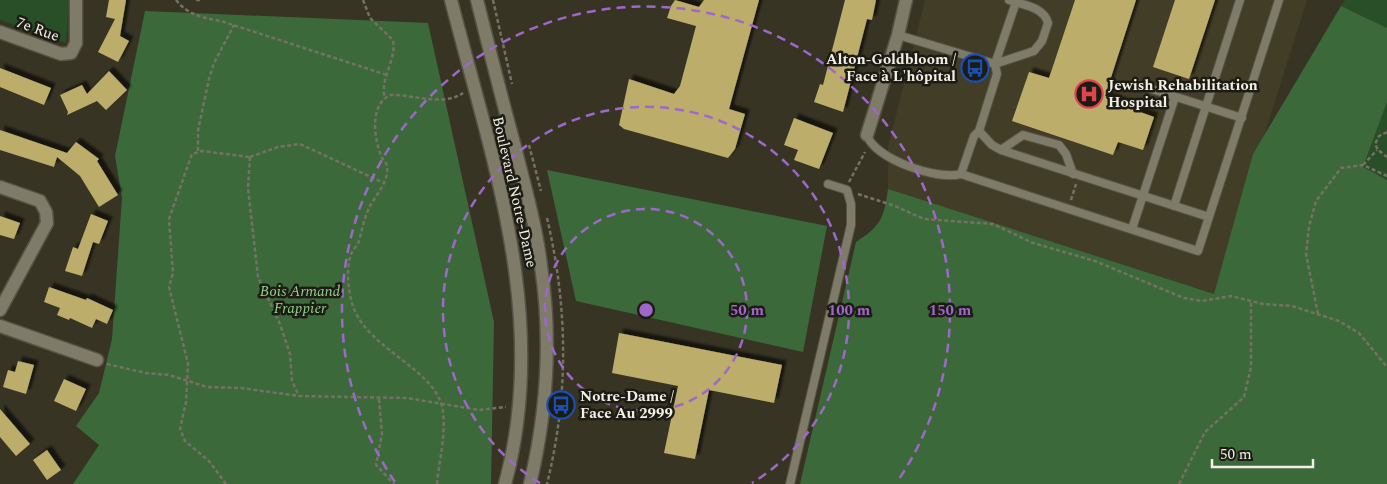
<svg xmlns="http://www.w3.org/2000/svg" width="1387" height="484" font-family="Spectral,serif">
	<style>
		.built { fill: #423d27 }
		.green { fill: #284f27 }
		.forest { fill: #3c693a }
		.building { fill: #bcad6b; filter: url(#shadow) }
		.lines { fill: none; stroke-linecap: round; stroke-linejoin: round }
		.service-casing { stroke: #565345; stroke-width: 10 }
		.minor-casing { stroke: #565345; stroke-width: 15 }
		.tertiary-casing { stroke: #565345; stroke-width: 15 }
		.path { stroke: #757264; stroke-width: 2.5; stroke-dasharray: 4 2.5; stroke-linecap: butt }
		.service { stroke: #7f7b69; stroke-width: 8 }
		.minor { stroke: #7f7b69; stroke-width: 12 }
		.tertiary { stroke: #7f7b69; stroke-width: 12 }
		.ring { fill: none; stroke: #9f67cb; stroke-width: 2.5; stroke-dasharray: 9 6 }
		.labels { text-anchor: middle; stroke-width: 5; stroke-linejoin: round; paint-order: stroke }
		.street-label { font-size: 15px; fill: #f2f0e6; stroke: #1d1c14 }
		.poi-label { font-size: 15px; font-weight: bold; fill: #f2f0e6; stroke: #1d1c14; text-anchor: start }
		.park-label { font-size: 15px; font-style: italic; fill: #90d38d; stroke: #1d1c14 }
		.centre { fill: #9f67cb; stroke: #1d1c14; stroke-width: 2.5 }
		.ring-label { font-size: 15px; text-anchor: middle; font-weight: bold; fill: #9f67cb; stroke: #1d1c14; stroke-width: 5; stroke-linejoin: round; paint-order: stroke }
	</style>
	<defs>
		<filter id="shadow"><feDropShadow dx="4.5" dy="-4.5" stdDeviation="1" flood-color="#0009"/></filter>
	</defs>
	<rect width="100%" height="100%" fill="#373424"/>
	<path class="built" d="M925,0H1307L1214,294L888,190V147Z"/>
	<path class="green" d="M0,0H69L66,43L0,20Z
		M1345,0H1387V28L1341,6Z
		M1387,102V180L1363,167Z"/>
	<path class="forest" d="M1341,6L1387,28V102L1363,167L1387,180V484H800L856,242C881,226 884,218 888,189L1214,294L1253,154Z
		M145,11L428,23L494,322L491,484H73L99,445L76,426L99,393L112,339L122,198L115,156Z
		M547,170L827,226L803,352L576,301Z"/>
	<path class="building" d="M109,0H126L120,36L129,41L118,62L98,52L115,19L106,17Z
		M675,0L699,7L704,0H759L729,109L745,114L735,149L728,158L624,129L619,125L629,79L674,94L680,86L696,26L667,18L671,6Z
		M845,0H876L872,20L867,19L843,112L814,102L820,84L823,85Z
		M1075,0H1136L1105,96L1130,105L1129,108L1154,117L1143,150L1118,142L1113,155L1012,121L1029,72L1049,78Z
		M1175,0H1215L1189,79L1153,67Z
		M0,68L51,88L44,105L0,87Z
		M109,71L127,90L106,110L97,101L67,115L68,112L60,95L82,85L87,94Z
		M794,118L833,133L819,169L794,160L798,150L784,145Z
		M0,130L67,153L76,142L99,159L97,161L118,195L99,207L80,176L57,157L54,167L0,150Z
		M91,214L108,221L99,244L93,242L82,276L65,271L73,247L78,249Z
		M0,216L20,223L14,239L0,235Z
		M49,287L86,300L87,298L113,310L107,324L96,319L92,328L70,318L69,320L57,315L60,308L44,302Z
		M619,333L782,365L774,403L709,390L695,459L664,453L678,386L612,373Z
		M18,361L34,365L26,394L3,387L8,370L15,372Z
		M64,379L86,389L76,411L54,401Z
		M0,409L30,444L16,456L0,437Z
		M47,450L61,470L47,480L33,460Z"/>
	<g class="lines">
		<g class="service-casing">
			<path id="service" d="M898,35L995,64L1034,51L1042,41L1048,23C1044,7 1023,5 1009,0
				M1136,84L1242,118
				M979,131L992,145L1001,150L1209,217
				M867,135C874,159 939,181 961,174L974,136L979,131L997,74L995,64L1016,2
				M1001,150L1023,135L1059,145L1066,154L1073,174
				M961,174L1198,251L1279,0
				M1174,206L1240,0
				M1132,229L1175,97
				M790,484L851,225V204L847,190L828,184"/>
		</g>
		<g class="minor-casing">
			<path id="minor" d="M0,32L61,54L71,53L76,43V0
				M867,135L898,35L906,0
				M0,187L40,201L46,212L47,223L0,310
				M0,326L97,360"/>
		</g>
		<g class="tertiary-casing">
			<path id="tertiary" d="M451,0C492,160 550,318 505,484
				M477,0C489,48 501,96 514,143C524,184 536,224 541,266C552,339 547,412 530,484"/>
		</g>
		<path class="path" d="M176,0C188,15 203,18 221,21L387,75
			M196,0H200
			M363,0L370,18L393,40C397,59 379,81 385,97
			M493,0L512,84
			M1387,132L1379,136L1375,144L1378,150L1387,157
			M529,145L541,191
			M198,151V130L209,79L214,63L234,25
			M250,157L248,188L258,277L280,324L290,354L292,381L299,396
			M250,157L278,147L300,144L384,183
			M1363,165L1377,150
			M849,182L865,152
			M858,194L895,206L924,219L993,224L1033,243L1095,261L1184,298L1202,301L1231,296L1263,304L1292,306L1339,321L1359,333L1387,367
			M1071,200L1076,184
			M547,218C568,308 569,394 547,484
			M1318,314L1306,254L1309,227L1316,201L1341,168L1363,165L1387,176
			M107,364L146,373L169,375L207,387L241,388L299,396L407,398L479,410L506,407
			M379,399L382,434L376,465L394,484
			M226,484L209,461L185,441L180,429L186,402L188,364L169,287L173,273L169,219L192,154L202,151L250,157
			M437,484C439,461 446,435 443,412C438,368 365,350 352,303C348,290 346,268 351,254C353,250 357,246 359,241C362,230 364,219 369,208C375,196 389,182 387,167C387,163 384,161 382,158C374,140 369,105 390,95C412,94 443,107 463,93
			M1179,484L1205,432L1244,397L1251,367V301"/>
		<use href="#service" class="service"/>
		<use href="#minor" class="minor"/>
		<use href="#tertiary" class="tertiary"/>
	</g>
	<g class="ring">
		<circle cx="646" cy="310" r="101"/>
		<path d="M540 483A203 203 0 1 1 752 483"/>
		<path d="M395 482A304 304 0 1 1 897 482"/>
	</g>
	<defs>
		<g id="bus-ring" transform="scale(1.4375)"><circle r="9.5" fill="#1d1c14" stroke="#1a4fb4" stroke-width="1.5"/><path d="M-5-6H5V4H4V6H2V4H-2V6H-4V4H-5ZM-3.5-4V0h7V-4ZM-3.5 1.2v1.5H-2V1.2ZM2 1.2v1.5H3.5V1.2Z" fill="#1a4fb4"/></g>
		<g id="hospital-ring" transform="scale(1.4375)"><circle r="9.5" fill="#1d1c14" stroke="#e0444e" stroke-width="1.5"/><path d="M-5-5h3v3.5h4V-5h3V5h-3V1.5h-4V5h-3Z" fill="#e0444e"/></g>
	</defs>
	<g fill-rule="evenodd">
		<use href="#bus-ring" x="975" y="68"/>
		<use href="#hospital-ring" x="1089" y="94"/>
		<use href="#bus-ring" x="561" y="405"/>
	</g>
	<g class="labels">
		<g class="street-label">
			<text transform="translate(38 29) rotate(20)" y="5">7e Rue</text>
			<text transform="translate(515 192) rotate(77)" y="5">Boulevard Notre-Dame</text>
		</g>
		<g class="poi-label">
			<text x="956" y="64" text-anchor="end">Alton-Goldbloom /<tspan x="956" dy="17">Face à L'hôpital</tspan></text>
			<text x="1108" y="90">Jewish Rehabilitation<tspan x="1108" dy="17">Hospital</tspan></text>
			<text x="580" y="401">Notre-Dame /<tspan x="580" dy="17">Face Au 2999</tspan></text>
		</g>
		<g class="park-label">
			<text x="300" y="296">Bois Armand<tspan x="300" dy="17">Frappier</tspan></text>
		</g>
	</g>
	<circle cx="646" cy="310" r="8" class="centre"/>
	<g class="ring-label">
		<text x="747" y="315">50 m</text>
		<text x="849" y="315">100 m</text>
		<text x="950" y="315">150 m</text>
	</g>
	<path d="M1212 459v8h101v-8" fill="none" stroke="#f2f0e6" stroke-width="2.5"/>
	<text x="1220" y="459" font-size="15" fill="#f2f0e6" stroke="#1d1c14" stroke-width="4" paint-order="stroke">50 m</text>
</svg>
